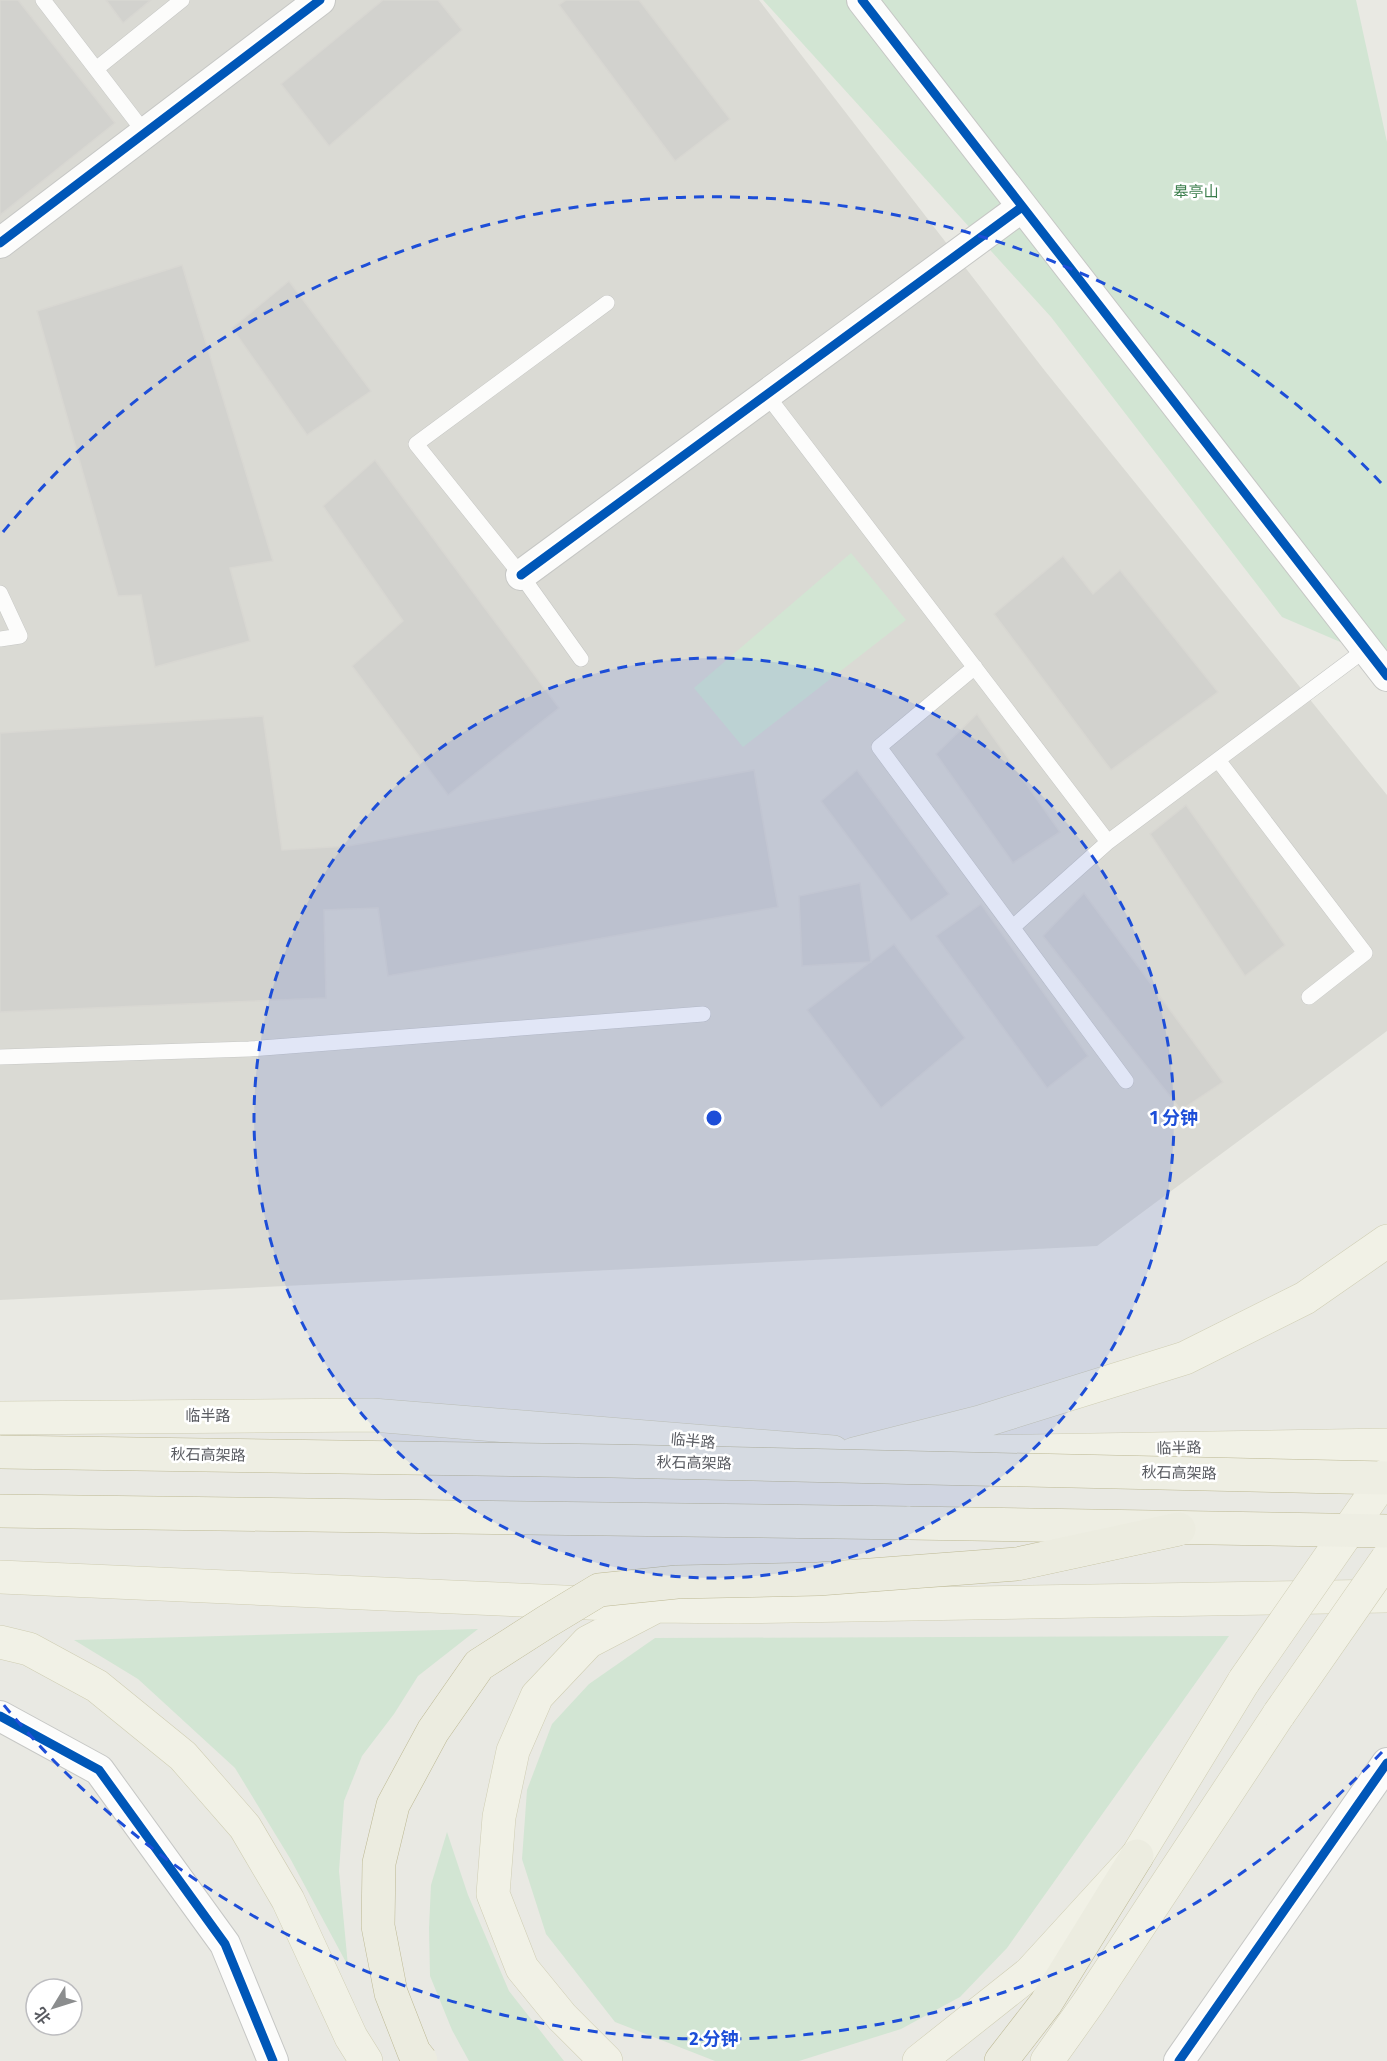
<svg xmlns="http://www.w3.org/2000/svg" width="1387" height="2061" font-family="'Fira Sans','Noto Sans SC',sans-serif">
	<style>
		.industrial { fill: #dadad4 }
		.green { fill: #d2e5d3 }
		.building { fill: #d2d2ce; stroke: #d8d7d2; stroke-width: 1.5 }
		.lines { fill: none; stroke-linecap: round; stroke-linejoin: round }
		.service-casing { stroke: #c6c7c5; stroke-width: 16 }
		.minor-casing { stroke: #c6c7c5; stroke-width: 32 }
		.primary-casing { stroke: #cfcdb3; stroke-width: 34 }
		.trunk-casing { stroke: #bdb994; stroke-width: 34 }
		.motorway-casing { stroke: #bdb994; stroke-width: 34 }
		.service { stroke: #fcfcfb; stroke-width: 15 }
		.minor { stroke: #fcfcfb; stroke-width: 30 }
		.primary { stroke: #f1f1e6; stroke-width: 33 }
		.trunk { stroke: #eeeee3; stroke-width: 33 }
		.motorway { stroke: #ecece0; stroke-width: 33 }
		.primary-bridge-casing { stroke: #cfcdb3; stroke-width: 34; stroke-linecap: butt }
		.trunk-bridge-casing { stroke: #bdb994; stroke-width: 34; stroke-linecap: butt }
		.motorway-bridge-casing { stroke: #bdb994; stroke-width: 34; stroke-linecap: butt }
		.primary-bridge { stroke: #f1f1e6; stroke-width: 33 }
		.trunk-bridge { stroke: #eeeee3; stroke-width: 33 }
		.motorway-bridge { stroke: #ecece0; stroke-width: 33 }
		.cycleway-casing { stroke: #fff; stroke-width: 13 }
		.cycleway { stroke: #0057b8; stroke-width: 9 }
		.ring { fill: none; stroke: #1d4ed8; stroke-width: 3; stroke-dasharray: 10 8 }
		.labels { text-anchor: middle; stroke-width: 5; stroke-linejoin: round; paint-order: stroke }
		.park-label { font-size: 15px; fill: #3b7e4c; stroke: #fff }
		.street-label { font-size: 15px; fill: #595b61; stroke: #fff }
		.centre { fill: #1d4ed8; stroke: #fff; stroke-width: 3 }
		.ring-label { font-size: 18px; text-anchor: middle; font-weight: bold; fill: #1d4ed8; stroke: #fff; stroke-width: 5; stroke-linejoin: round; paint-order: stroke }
	</style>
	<rect width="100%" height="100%" fill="#e9e9e3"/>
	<path class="industrial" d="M0,0H759L1045,371L1387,795V1031L1097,1246L0,1300Z"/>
	<path class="green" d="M763,0H1356L1387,142V662L1282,617L1051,317Z
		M851,553L906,620L743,747L694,688Z
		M478,1629L418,1676L394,1714L362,1756L344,1801L339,1871L348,1966L291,1860L235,1768L138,1679L74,1640Z
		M1229,1636L1007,1948L960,1997L901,2029L799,2061H715L615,2022L546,1934L522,1859L527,1790L552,1724L589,1684L655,1638Z
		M447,1832L468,1895L509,1991L564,2061H469L452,2030L430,1976L429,1928L431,1885Z"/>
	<path class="building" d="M0,0H18L115,123L0,215Z
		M106,0H151L123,23Z
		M383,0H438L462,30L329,146L281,84Z
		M566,0H639L730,119L675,161L559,5Z
		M182,265L273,561L230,568L250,641L155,667L141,595L118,596L37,311Z
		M289,281L371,391L307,435L232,328Z
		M375,460L559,708L448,795L352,666L403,621L323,506Z
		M1063,556L1093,594L1120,570L1218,692L1111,770L994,614Z
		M977,714L1060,832L1013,863L936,754Z
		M263,716L282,850L348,846L754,770L778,907L388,976L378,908L324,910L326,998L0,1012V733Z
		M857,770L949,894L911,921L821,801Z
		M1186,805L1285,945L1245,976L1150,834Z
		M860,883L871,962L802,966L799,896Z
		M1084,893L1223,1082L1181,1110L1043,936Z
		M981,904L1088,1056L1047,1088L936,936Z
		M894,944L965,1038L881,1108L807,1010Z"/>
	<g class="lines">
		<g class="service-casing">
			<path id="service" d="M43,0L145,133
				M96,69L182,0
				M766,394L1108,842
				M0,593L20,636L0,639
				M581,659L521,575L416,444L607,303
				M975,667L879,747L1126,1081
				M1218,760L1365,953L1309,997
				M1013,927L1108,842L1366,649
				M0,1057L249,1049L703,1014"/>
		</g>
		<g class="minor-casing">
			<path id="minor" d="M862,0L1387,676
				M0,243L320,0
				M521,575L1022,207
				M0,1716L99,1770L225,1944L273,2061
				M1179,2061L1387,1763"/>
		</g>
		<g class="primary-casing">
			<path id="primary" d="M0,1418L372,1415L833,1452
				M909,1453L1387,1445
				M854,1454L980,1422L1185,1358L1305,1298L1387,1241
				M0,1577L655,1606L738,1607L1387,1596
				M0,1642L29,1649L97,1686L183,1756L245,1827L288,1900L351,2037L366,2061
				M606,2061L562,2017L522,1968L493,1894L499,1817L513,1751L537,1696L588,1642L655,1607
				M919,2061L1030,1973L1137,1856L1244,1681
				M1047,2061L1089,2002L1279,1714"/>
		</g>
		<g class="trunk-casing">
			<path id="trunk" d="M0,1511L910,1523"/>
		</g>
		<g class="motorway-casing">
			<path id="motorway" d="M1001,2061L1046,2003L1137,1856"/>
		</g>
		<use href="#service" class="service"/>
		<use href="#minor" class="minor"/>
		<use href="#primary" class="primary"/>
		<use href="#trunk" class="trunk"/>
		<use href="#motorway" class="motorway"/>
		<g class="primary-bridge-casing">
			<path id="primary-bridge" d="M1244,1681L1387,1475
				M1279,1714L1387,1559"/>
		</g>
		<g class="trunk-bridge-casing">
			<path id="trunk-bridge" d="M0,1452L612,1461L1387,1478
				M910,1523L1387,1531"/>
		</g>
		<g class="motorway-bridge-casing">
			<path id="motorway-bridge" d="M421,2061L414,2052L391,1993L378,1926L379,1863L393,1805L433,1731L479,1665L546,1622L599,1590L677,1582L818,1579L1017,1564L1179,1529"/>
		</g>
		<use href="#primary-bridge" class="primary-bridge"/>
		<use href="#trunk-bridge" class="trunk-bridge"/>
		<use href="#motorway-bridge" class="motorway-bridge"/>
		<g class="cycleway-casing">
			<path id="cycleway" d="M862,0L1387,676
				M0,243L320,0
				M521,575L1022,207
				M0,1716L99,1770L225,1944L273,2061
				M1179,2061L1387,1763"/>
		</g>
		<use href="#cycleway" class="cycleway"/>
	</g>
	<circle cx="714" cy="1118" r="460" fill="#1d4ed8" fill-opacity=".12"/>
	<g class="ring">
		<circle cx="714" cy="1118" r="460"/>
		<path d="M1382 1752A921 921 0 0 1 3 1704M3 532A921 921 0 0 1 1382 484"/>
	</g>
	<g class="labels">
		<g class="park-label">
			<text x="1196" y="197">皋亭山</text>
		</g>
		<g class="street-label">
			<text x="208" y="1421">临半路</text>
			<text transform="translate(693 1441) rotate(5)" y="5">临半路</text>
			<text transform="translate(1179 1448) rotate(-1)" y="5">临半路</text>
			<text transform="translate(208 1455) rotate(1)" y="5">秋石高架路</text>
			<text transform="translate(694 1463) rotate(1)" y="5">秋石高架路</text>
			<text transform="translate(1179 1473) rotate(1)" y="5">秋石高架路</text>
		</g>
	</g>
	<circle cx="714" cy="1118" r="9" class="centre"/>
	<g class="ring-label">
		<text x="1174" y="1124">1 分钟</text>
		<text x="714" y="2045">2 分钟</text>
	</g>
	<g transform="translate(54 2007) rotate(232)"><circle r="28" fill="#ffffff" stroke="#bdbdc0" stroke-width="1.5"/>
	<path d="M0-4.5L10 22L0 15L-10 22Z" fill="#8b8d8e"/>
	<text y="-9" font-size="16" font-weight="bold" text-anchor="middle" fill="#595b61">北</text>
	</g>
</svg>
